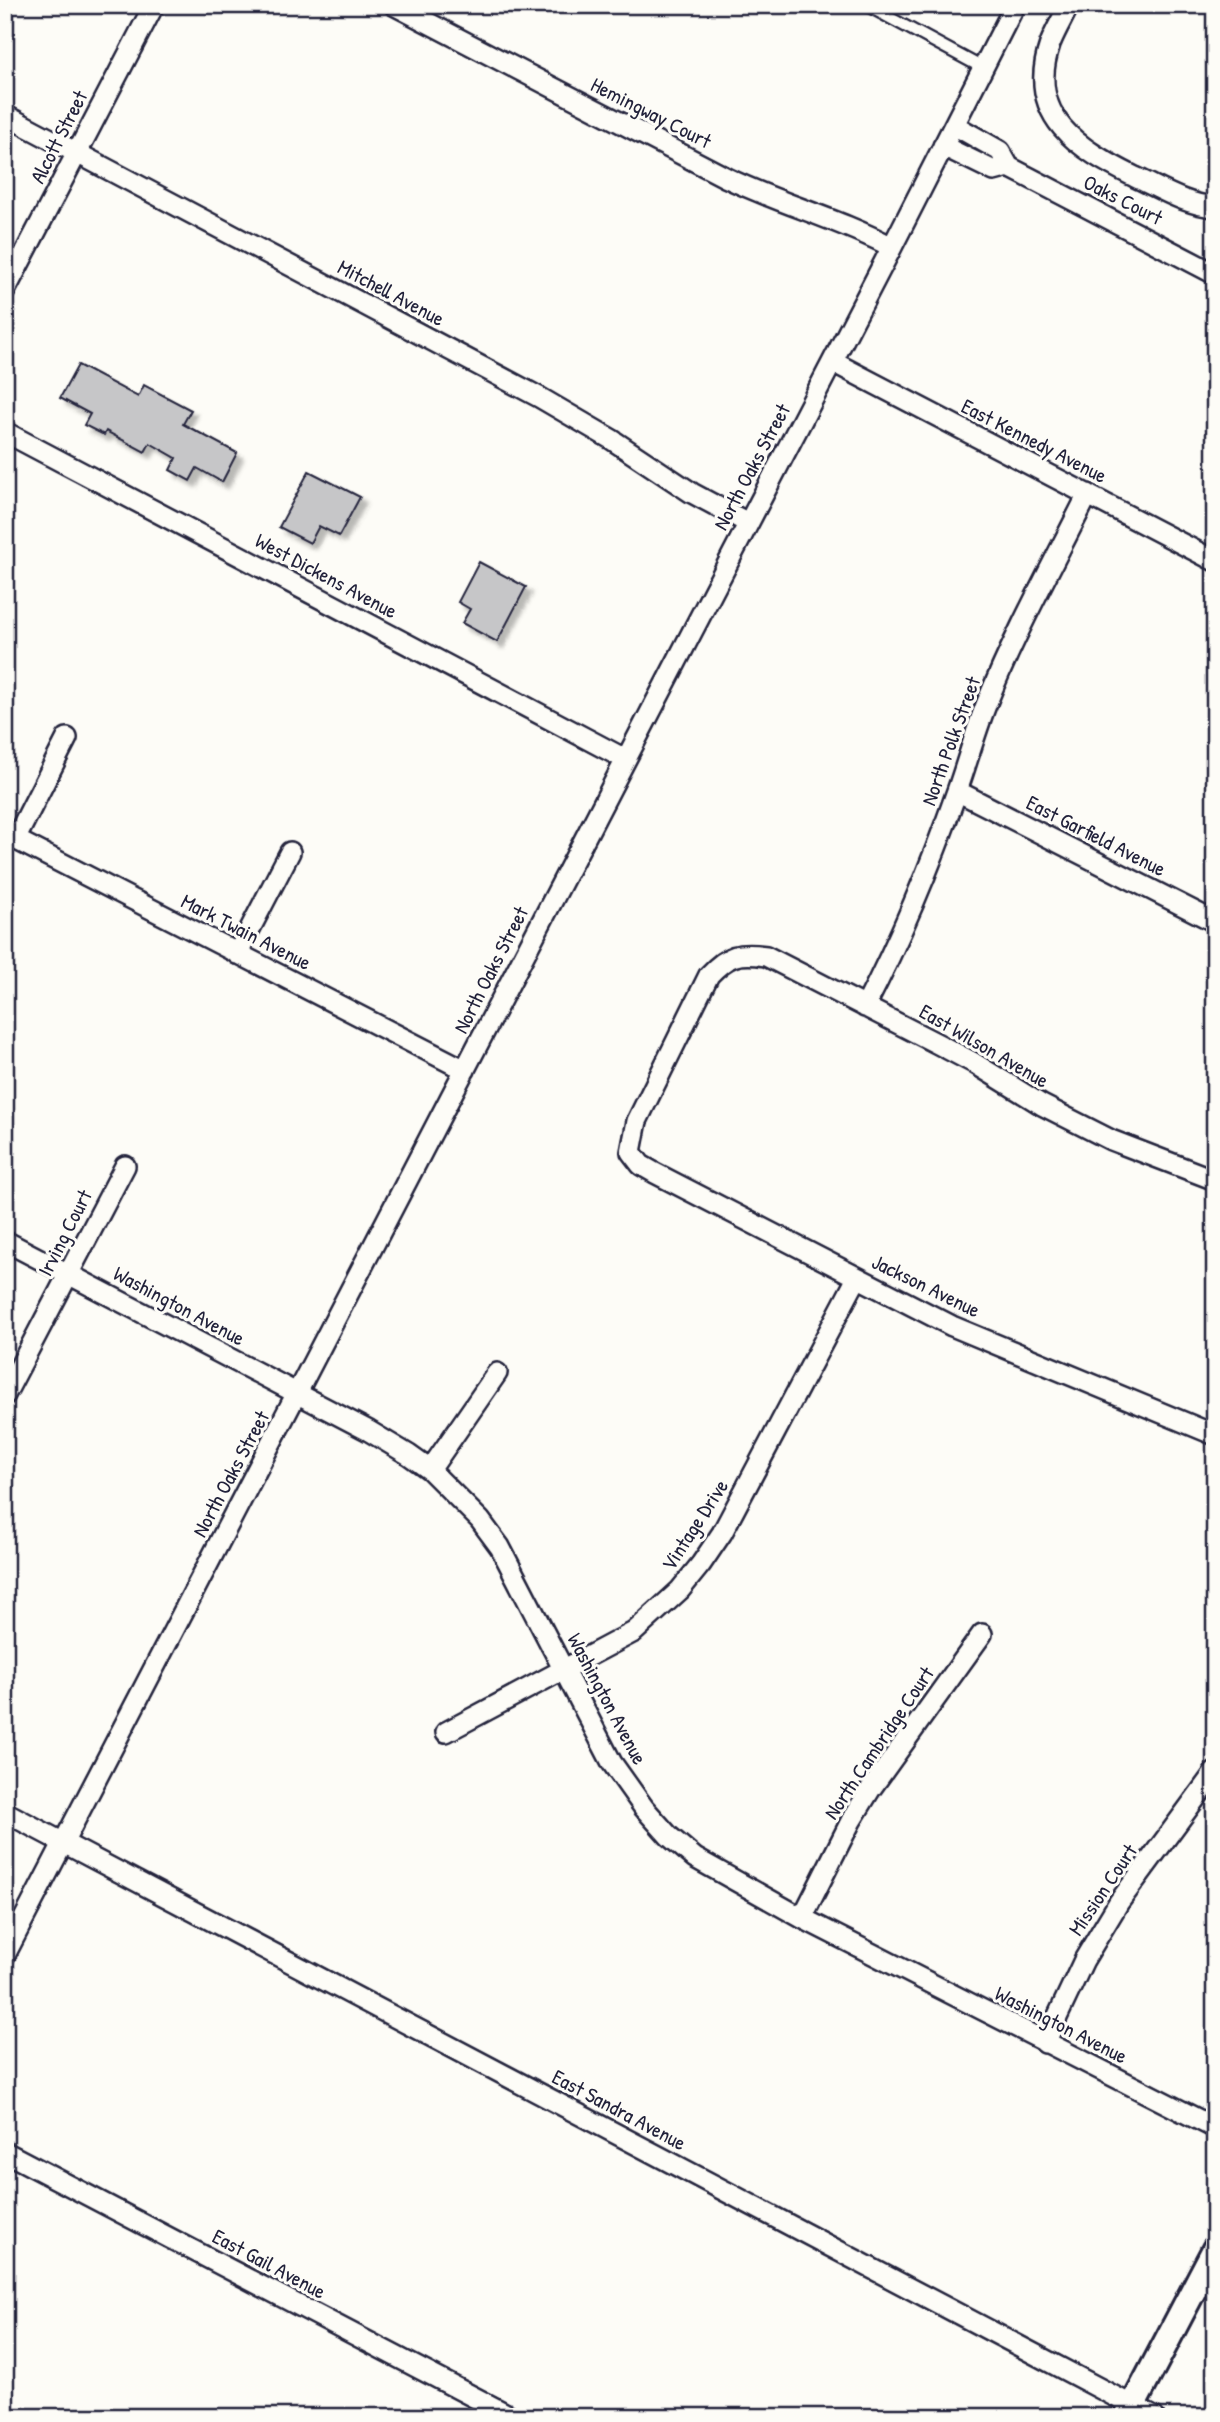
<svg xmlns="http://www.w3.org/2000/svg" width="1220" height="2422" font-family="'Patrick Hand',sans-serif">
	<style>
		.building { fill: #c6c6c8; stroke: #22223b; stroke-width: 2; filter: url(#shadow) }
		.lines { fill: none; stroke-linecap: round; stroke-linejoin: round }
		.service-casing { stroke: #22223b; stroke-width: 15 }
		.minor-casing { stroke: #22223b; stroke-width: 24 }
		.tertiary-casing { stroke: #22223b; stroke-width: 30 }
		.service { stroke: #fdfcf7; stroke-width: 10 }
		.minor { stroke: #fdfcf7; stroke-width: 19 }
		.tertiary { stroke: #fdfcf7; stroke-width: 24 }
		.labels { text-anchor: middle; stroke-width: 6; stroke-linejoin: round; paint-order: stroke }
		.street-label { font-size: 21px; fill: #22223b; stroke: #fdfcf7 }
	</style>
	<defs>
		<filter id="shadow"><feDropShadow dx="6" dy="6" stdDeviation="2" flood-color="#0004"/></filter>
	</defs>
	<rect width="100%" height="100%" fill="#fdfcf7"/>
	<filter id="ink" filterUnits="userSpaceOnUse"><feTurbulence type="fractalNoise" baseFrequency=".0143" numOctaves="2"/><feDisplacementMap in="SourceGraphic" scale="14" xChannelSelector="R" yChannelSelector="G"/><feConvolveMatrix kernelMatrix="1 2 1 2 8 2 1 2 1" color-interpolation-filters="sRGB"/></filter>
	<g filter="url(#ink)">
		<path class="building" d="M78,365L138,397L144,385L191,410L183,424L237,453L222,482L197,468L190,481L170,470L176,458L150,443L145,452L106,431L104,435L84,425L90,414L60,398Z
			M309,471L360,497L339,536L319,526L310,543L279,527Z
			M479,562L526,587L497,642L462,623L470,609L458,602Z"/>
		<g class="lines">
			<g class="service-casing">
				<path id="service" d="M866,5L983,68"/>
			</g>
			<g class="minor-casing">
				<path id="minor" d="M394,5L727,178C781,204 839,219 892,247
					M1069,5C1063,18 1055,31 1050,44C1025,117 1079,149 1135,177C1161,189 1186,205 1215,207
					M5,115L539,397L611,439L692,493L748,523
					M954,125L1000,151L1009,167L1215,274
					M943,146L994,171L1009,167
					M5,291L154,5
					M833,362L1215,561
					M5,432L625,759
					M957,791L1215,922
					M5,834L465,1070
					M15,840L67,738
					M237,954L290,852
					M865,1007C901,937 931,865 957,791C967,763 975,733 986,705C1015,633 1053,564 1088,494
					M1215,1180L1111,1140L1042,1105L974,1063L938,1044L766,956C738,952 728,955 709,975L637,1121L631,1152L641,1165L655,1173L952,1326L1215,1435
					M5,1241L369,1431L409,1455L430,1470L480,1520L500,1547L612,1763L644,1808L669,1836L695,1858L802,1918L1215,2128
					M5,1395L125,1166
					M430,1470L497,1373
					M446,1732L634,1632L680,1590L701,1564L722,1533L857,1278
					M5,1812L1154,2417
					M802,1918L851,1821L870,1790L982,1634
					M5,1955L892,247L1015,5
					M1045,2043L1084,1960L1119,1902L1215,1772
					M5,2152L512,2417"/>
			</g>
			<g class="tertiary-casing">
				<path id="tertiary" d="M1127,2417L1215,2249"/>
			</g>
			<use href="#service" class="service"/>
			<use href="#minor" class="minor"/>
			<use href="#tertiary" class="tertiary"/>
		</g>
	</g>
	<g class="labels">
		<g class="street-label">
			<text transform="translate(651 113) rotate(27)" y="7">Hemingway Court</text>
			<text transform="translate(59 137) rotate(-63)" y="7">Alcott Street</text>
			<text transform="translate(1123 200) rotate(27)" y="7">Oaks Court</text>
			<text transform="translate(391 293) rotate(28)" y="7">Mitchell Avenue</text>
			<text transform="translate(1034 441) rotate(27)" y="7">East Kennedy Avenue</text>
			<text transform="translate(752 467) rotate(-62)" y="7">North Oaks Street</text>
			<text transform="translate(326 576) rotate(28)" y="7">West Dickens Avenue</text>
			<text transform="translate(951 741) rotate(-70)" y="7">North Polk Street</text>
			<text transform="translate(1096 836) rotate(27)" y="7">East Garfield Avenue</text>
			<text transform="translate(246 932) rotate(27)" y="7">Mark Twain Avenue</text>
			<text transform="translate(491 970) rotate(-63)" y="7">North Oaks Street</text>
			<text transform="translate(984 1046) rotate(30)" y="7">East Wilson Avenue</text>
			<text transform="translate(65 1233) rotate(-63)" y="7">Irving Court</text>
			<text transform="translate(926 1286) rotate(26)" y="7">Jackson Avenue</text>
			<text transform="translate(179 1306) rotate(28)" y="7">Washington Avenue</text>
			<text transform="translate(231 1474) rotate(-62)" y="7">North Oaks Street</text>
			<text transform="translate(695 1525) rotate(-57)" y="7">Vintage Drive</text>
			<text transform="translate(607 1699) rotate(62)" y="7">Washington Avenue</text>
			<text transform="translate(879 1743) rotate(-56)" y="7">North Cambridge Court</text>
			<text transform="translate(1103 1890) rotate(-56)" y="7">Mission Court</text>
			<text transform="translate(1061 2025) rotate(27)" y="7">Washington Avenue</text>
			<text transform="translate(619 2110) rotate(28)" y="7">East Sandra Avenue</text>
			<text transform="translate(269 2264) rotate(28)" y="7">East Gail Avenue</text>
		</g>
	</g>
	<rect width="1220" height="2422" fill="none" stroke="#fdfcf7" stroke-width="28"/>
	<rect x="14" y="14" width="1192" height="2394" fill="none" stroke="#22223b" stroke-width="2.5" filter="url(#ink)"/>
</svg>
